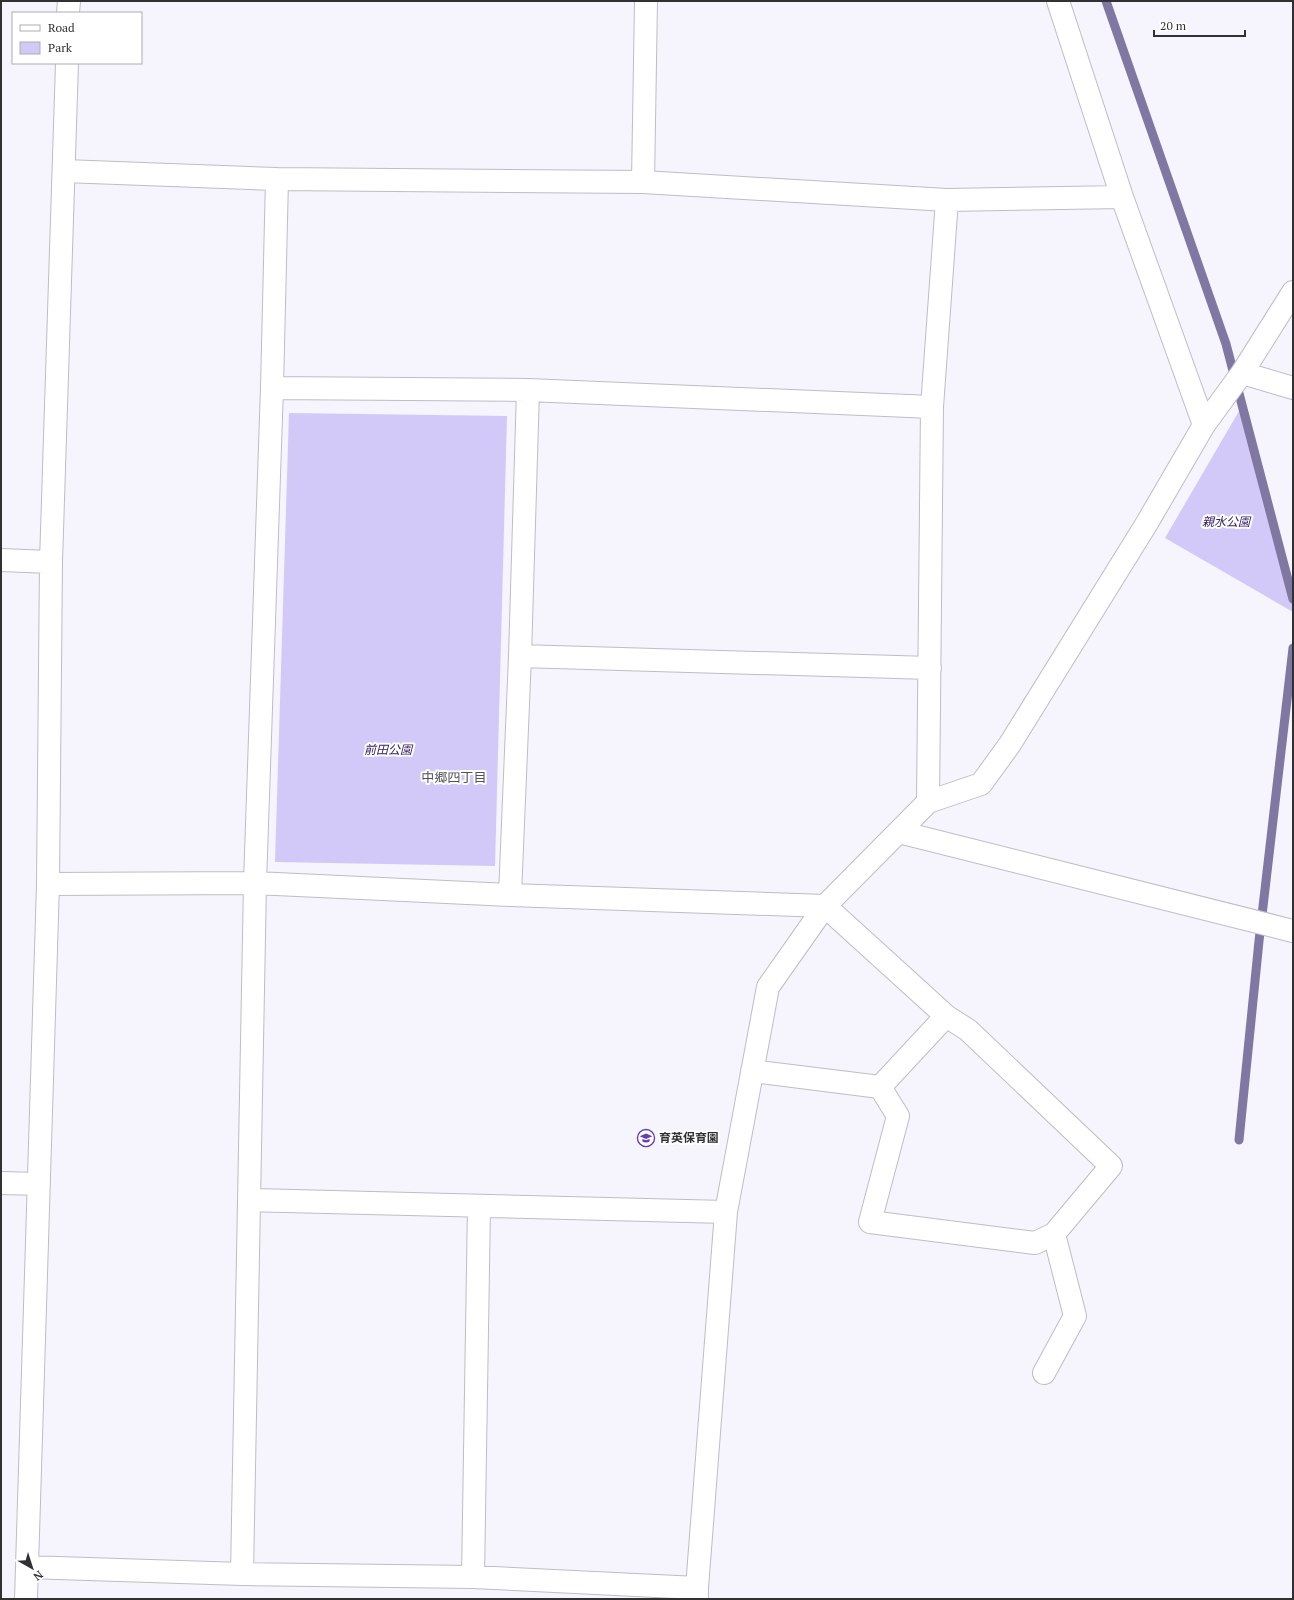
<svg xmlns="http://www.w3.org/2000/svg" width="1294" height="1600" font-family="'PT Serif','Noto Sans JP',serif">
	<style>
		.green { fill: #d2c9f8 }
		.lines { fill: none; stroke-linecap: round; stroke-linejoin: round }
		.stream { stroke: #8078a2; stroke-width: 9 }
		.minor-casing { stroke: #bebdc6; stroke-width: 24 }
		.minor { stroke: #fff; stroke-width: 22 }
		.labels { text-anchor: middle; stroke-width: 4; stroke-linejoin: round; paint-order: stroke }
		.park-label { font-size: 12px; font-style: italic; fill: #372066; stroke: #fff }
		.poi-label { font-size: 12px; font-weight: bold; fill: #313134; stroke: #fff; text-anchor: start }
		.neighbourhood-label { font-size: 13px; fill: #525158; stroke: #fff }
	</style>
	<rect width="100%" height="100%" fill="#f6f4fd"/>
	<path class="green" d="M1242,406L1293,605V612L1165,538Z
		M289,413L507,416L495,866L275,862Z"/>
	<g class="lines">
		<path class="stream" d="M1106,1L1226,344L1293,599
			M1239,1140L1259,941L1293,648"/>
		<g class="minor-casing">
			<path id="minor" d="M1058,1L1122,197L1204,425
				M68,13L69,1
				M64,171L277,179L643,182L947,200L1122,197
				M643,182L646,1
				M1242,373L1293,388
				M272,388L277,179
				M1,560L51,562
				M520,656L930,668
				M928,802L932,407L947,200
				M899,832L1293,931
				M48,884L255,883L510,895L825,906L946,1016L968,1030L1111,1166L1054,1234L1035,1243L870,1222L898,1116L880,1087L946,1016
				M510,895L520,656L528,390
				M752,1071L880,1087
				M1,1183L39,1184
				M249,1200L726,1212
				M1044,1373L1075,1316L1054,1234
				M27,1567L242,1574L473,1577L697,1588
				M242,1574L255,883L272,388L528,390L932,407
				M473,1577L479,1206
				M26,1599L48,884L51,562L67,63
				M697,1599V1588L726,1212L768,987L825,906L928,802L981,784L1010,744L1147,523L1204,425L1242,373L1293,292"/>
		</g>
		<use href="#minor" class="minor"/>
	</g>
	<defs>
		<g id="school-ring" transform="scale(0.9)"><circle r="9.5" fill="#fff" stroke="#643cb4" stroke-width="1.5"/><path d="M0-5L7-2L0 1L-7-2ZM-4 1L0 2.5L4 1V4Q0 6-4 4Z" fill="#643cb4"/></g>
	</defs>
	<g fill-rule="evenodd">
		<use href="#school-ring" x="646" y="1138"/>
	</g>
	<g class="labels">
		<g class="park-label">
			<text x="1226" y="526">親水公園</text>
			<text x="388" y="754">前田公園</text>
		</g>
		<g class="poi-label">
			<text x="659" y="1142">育英保育園</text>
		</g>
		<g class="neighbourhood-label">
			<text x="454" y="782">中郷四丁目</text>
		</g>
	</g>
	<rect width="1294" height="1600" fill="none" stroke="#313134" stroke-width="4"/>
	<rect x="12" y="12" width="130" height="52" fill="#ffffff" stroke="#adadae"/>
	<rect x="20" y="25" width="20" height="6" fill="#ffffff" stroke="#adadae"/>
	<text x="48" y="32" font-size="12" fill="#313134">Road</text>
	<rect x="20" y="42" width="20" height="12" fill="#d2c9f8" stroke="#adadae"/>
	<text x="48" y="52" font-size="12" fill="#313134">Park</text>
	<g transform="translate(32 1568) rotate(141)" stroke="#ffffff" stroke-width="3" paint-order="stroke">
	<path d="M0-3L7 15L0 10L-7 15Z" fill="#313134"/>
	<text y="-6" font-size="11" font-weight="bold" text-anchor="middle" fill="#313134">N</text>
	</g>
	<path d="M1154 30v6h91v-6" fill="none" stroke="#313134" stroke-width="2"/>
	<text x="1160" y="30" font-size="12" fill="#313134" stroke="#ffffff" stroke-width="3" paint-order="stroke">20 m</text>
</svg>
